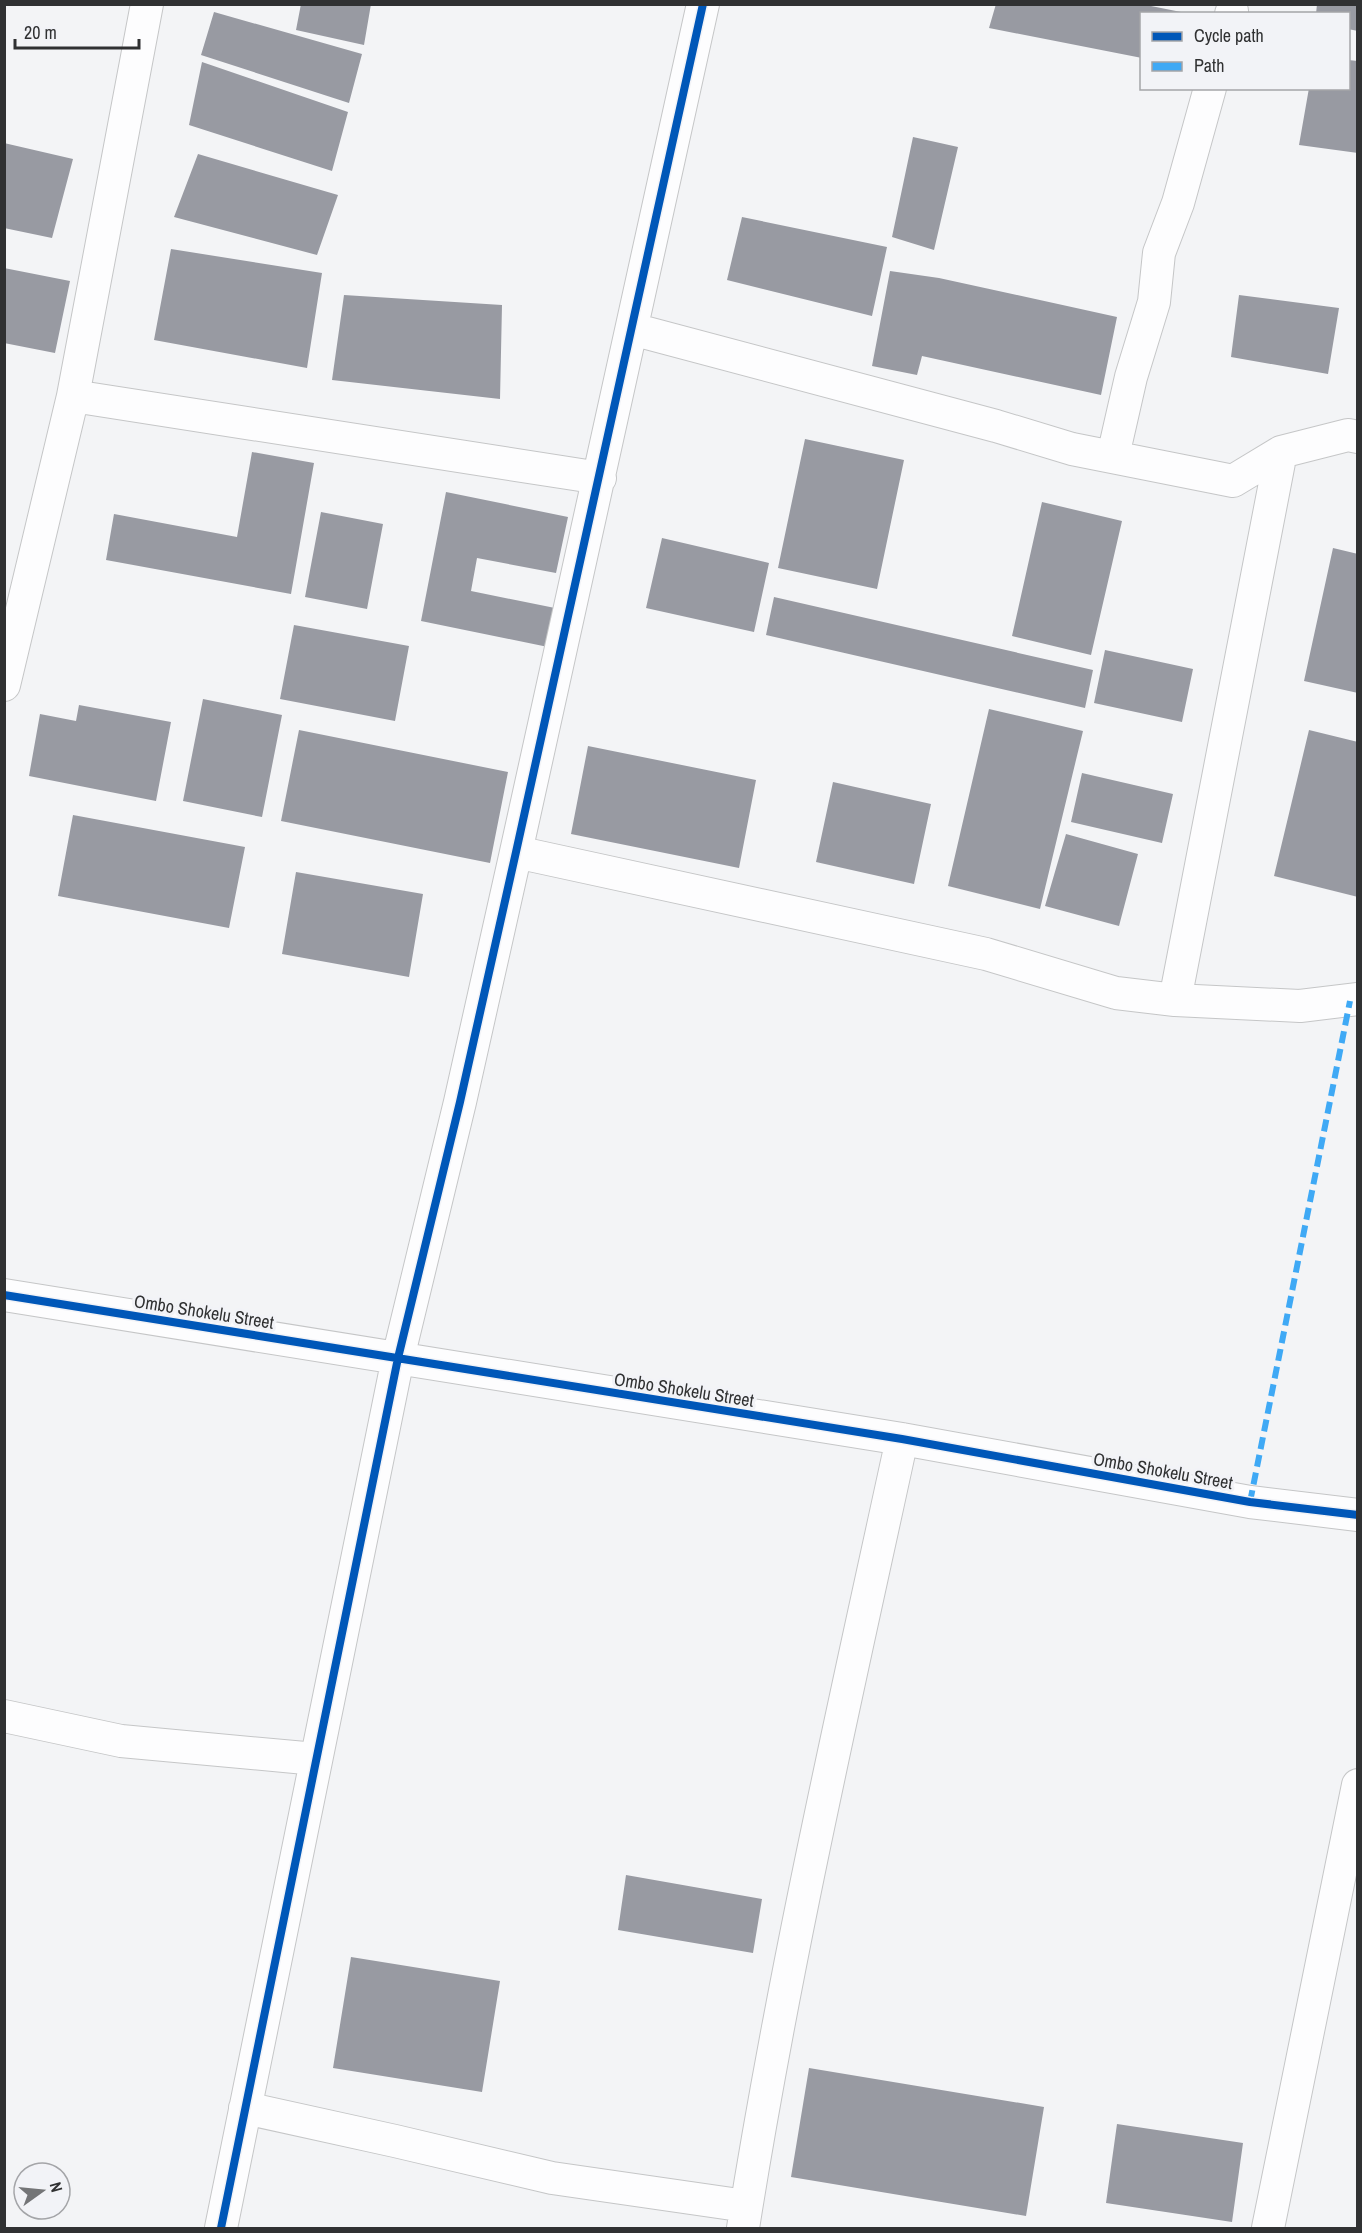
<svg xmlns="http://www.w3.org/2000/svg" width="1362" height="2233" font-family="'Archivo Narrow',sans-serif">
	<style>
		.building { fill: #989aa2 }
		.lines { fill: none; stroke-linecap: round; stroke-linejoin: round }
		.street-casing { stroke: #c5c6c7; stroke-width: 34 }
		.street { stroke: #fdfdfe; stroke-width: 32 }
		.quiet { stroke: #3fa9f5; stroke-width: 6; stroke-dasharray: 12 6; stroke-linecap: butt }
		.cycleway-casing { stroke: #f2f3f7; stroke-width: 11 }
		.cycleway { stroke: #0057b8; stroke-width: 8 }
		.labels { text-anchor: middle; stroke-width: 6; stroke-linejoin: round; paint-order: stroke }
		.street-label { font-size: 18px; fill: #303132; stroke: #f2f3f7 }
	</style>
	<rect width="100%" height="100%" fill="#f3f4f6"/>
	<path class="building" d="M301,4H371L364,45L296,30Z
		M996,4H1141L1181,12L1142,14V58L989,28Z
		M1317,4H1358V31L1348,29V14H1316Z
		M214,12L362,54L349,103L201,55Z
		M1348,60L1358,61V153L1299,145L1309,88H1348Z
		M202,62L348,112L332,171L189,125Z
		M913,137L958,147L934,250L892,237Z
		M4,143L73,159L52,238L4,228Z
		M198,154L338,195L317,255L174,217Z
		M742,217L887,247L872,316L727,280Z
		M171,249L322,273L307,368L154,340Z
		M4,268L70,281L55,353L4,343Z
		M890,271L939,278L1117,317L1101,395L922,356L917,375L872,366Z
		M344,295L502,305L500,399L332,380Z
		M1239,295L1339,308L1328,374L1231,357Z
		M805,439L904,460L877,589L778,568Z
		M252,452L314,463L291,594L106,560L114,514L237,537Z
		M446,492L568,517L556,573L477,558L471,591L555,608L548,647L421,621Z
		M1042,502L1122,521L1091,655L1012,636Z
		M321,512L383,524L367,609L305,597Z
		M662,538L769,563L754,632L646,608Z
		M1333,548L1358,554V693L1304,681Z
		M774,597L1093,670L1085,708L766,635Z
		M294,625L409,646L395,721L280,699Z
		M1105,650L1193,669L1182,722L1094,703Z
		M203,699L282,715L262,817L183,801Z
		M79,705L171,722L156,801L29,776L40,714L76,721Z
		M989,709L1083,731L1040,909L948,886Z
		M299,730L508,772L490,863L281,821Z
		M1309,730L1358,742V897L1274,876Z
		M588,746L756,780L739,868L571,834Z
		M1082,773L1173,794L1162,843L1071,822Z
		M833,782L931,804L914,884L816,862Z
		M73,815L245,847L229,928L58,896Z
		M1066,834L1138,854L1119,926L1045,906Z
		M296,872L423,894L409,977L282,954Z
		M626,1875L762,1899L753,1953L618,1930Z
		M351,1957L500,1981L482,2092L333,2068Z
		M809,2068L1044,2107L1026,2216L791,2177Z
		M1117,2124L1243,2143L1232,2222L1106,2203Z"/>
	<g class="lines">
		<g class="street-casing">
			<path id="street" d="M1231,14L1232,11
				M632,329L996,426L1072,449L1233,481L1281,452L1348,435L1358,437
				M73,396L600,478
				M1113,456L1131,377L1154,302L1159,253L1178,203L1210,88
				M4,685L73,396L147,4
				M516,852L986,954L1116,993L1175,1000L1300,1006L1358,999
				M1175,1000L1281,452
				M4,1295L902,1439L1250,1502L1358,1515
				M4,1716L121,1741L316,1759
				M245,2108L395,2141L552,2178L746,2206
				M221,2228L398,1358L460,1102L516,852L703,4
				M743,2228C785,1963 845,1702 902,1439
				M1268,2228L1358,1785"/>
		</g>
		<use href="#street" class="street"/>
		<path class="quiet" d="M1250,1502L1350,1001"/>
		<g class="cycleway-casing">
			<path id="cycleway" d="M4,1295L902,1439L1250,1502L1358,1515
				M221,2228L398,1358L460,1102L516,852L703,4"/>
		</g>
		<use href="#cycleway" class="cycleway"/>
	</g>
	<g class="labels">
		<g class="street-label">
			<text transform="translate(204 1312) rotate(9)" y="6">Ombo Shokelu Street</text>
			<text transform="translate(684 1390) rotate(9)" y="6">Ombo Shokelu Street</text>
			<text transform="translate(1163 1471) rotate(10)" y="6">Ombo Shokelu Street</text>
		</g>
	</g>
	<rect width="1362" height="2233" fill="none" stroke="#303132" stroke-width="12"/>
	<rect x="1140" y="12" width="210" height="78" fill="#f2f3f7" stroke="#a4a5a8" stroke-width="1.5"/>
	<rect x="1152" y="32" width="30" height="9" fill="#0057b8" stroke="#a4a5a8" stroke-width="1.5"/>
	<text x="1194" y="42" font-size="18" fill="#303132">Cycle path</text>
	<rect x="1152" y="62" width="30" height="9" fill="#3fa9f5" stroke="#a4a5a8" stroke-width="1.5"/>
	<text x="1194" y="72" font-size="18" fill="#303132">Path</text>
	<g transform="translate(42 2191) rotate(75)"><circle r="28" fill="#f2f3f7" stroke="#a4a5a8" stroke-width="1.5"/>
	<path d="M0-4.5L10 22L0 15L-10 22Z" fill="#747577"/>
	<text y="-9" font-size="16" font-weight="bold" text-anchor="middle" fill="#303132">N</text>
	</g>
	<path d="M15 39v9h124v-9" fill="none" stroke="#303132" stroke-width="3"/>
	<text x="24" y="39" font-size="18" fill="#303132" stroke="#f2f3f7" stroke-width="4.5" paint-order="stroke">20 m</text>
</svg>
